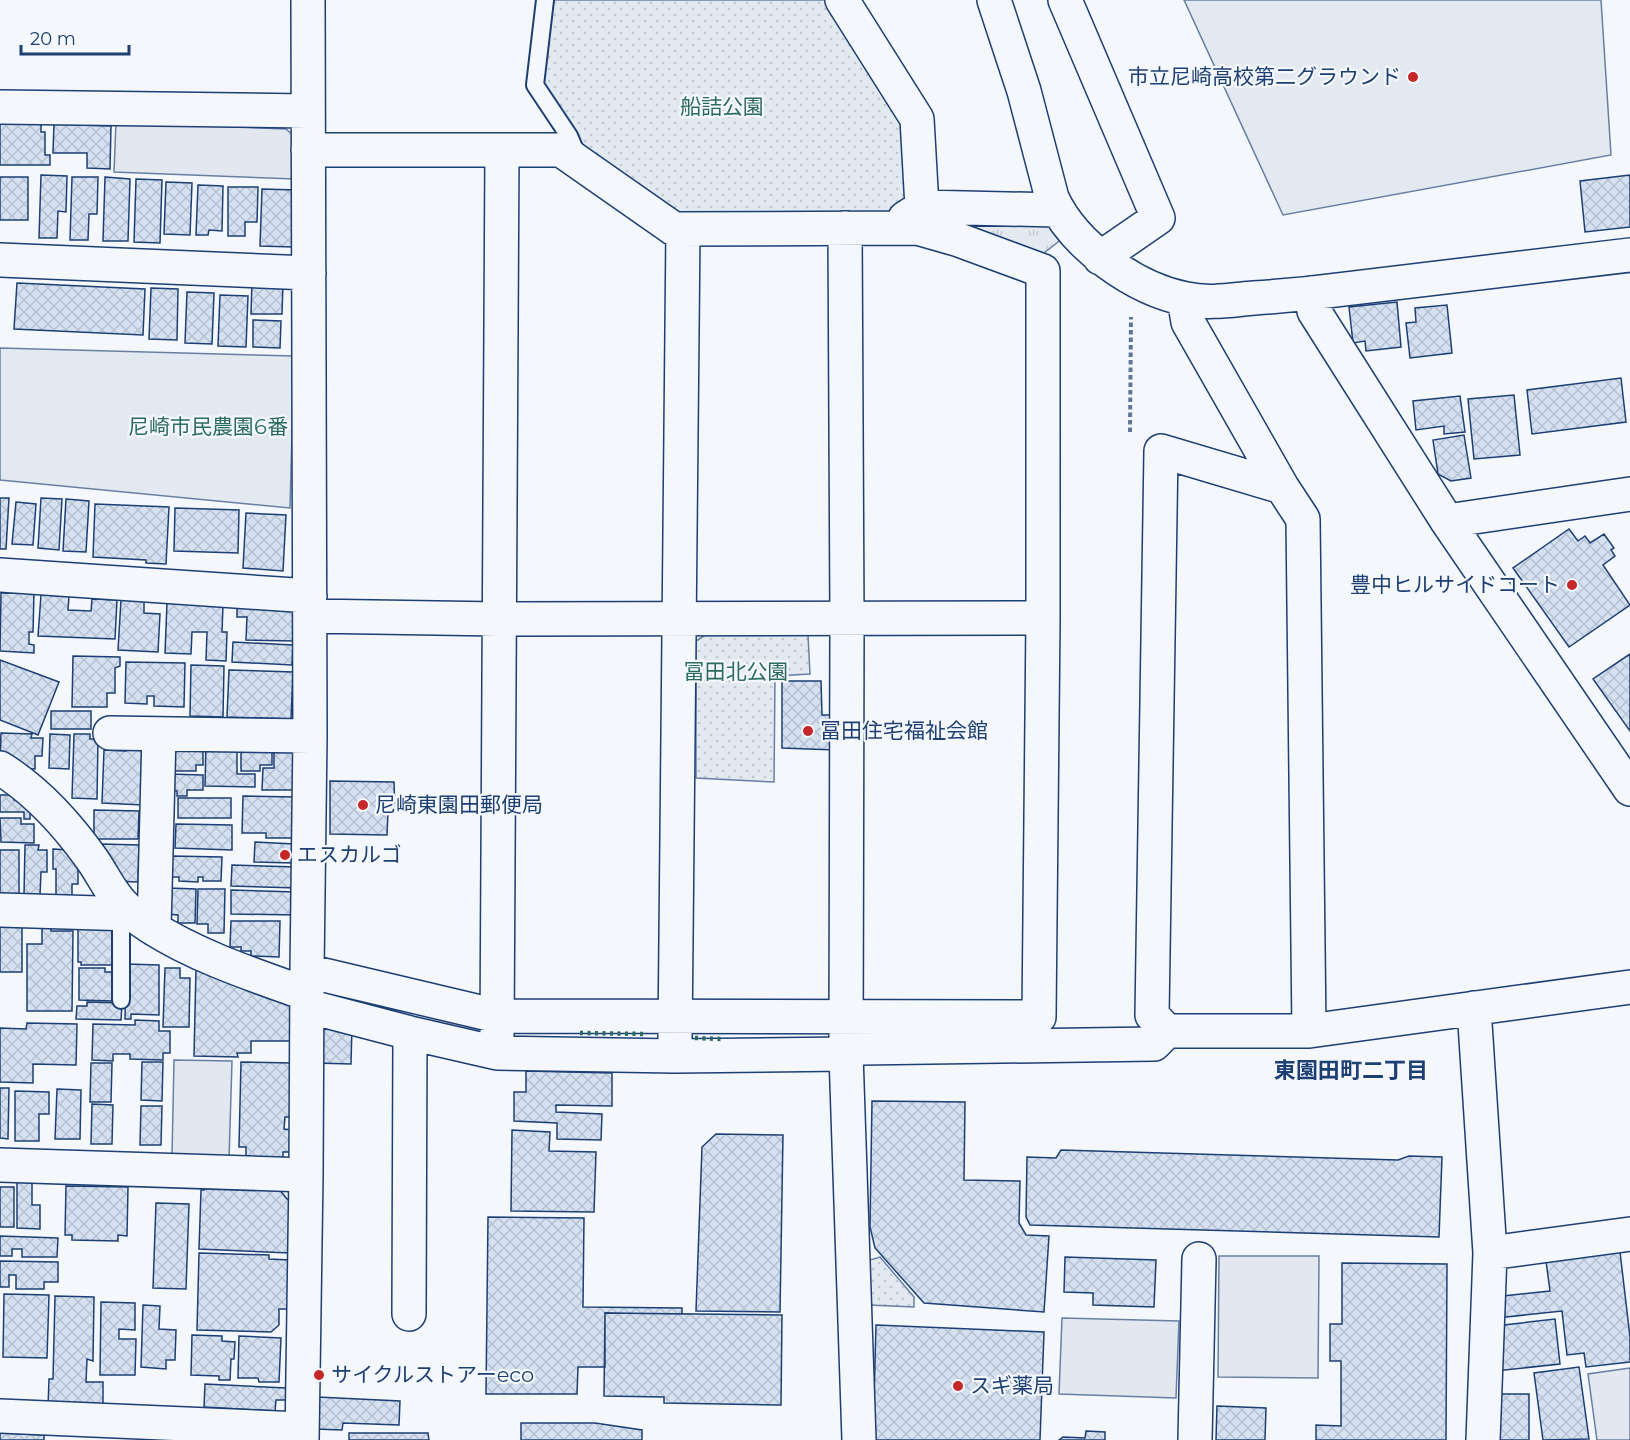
<svg xmlns="http://www.w3.org/2000/svg" width="1630" height="1440" font-family="Montserrat,'Noto Sans JP',sans-serif">
	<style>
		.grass { fill: url(#grass-tufts); stroke: #687fa3; stroke-width: 1.5 }
		.park { fill: url(#park-dots); stroke: #687fa3; stroke-width: 1.5 }
		.garden { fill: #e3e9f0; stroke: #687fa3; stroke-width: 1.5 }
		.parking { fill: #e3e8f0; stroke: #687fa3; stroke-width: 1.5 }
		.building { fill: url(#building-cross-hatch); stroke: #1d3f73; stroke-width: 1.5 }
		.lines { fill: none; stroke-linecap: round; stroke-linejoin: round }
		.lane-casing { stroke: #1d3f73; stroke-width: 20 }
		.street-casing { stroke: #1d3f73; stroke-width: 36 }
		.path { stroke: #5e769c; stroke-width: 4; stroke-dasharray: 4.5 3; stroke-linecap: butt }
		.lane { stroke: #f4f7fb; stroke-width: 16 }
		.street { stroke: #f4f7fb; stroke-width: 33 }
		.hedge { stroke: #2c6c60; stroke-width: 4.5; stroke-dasharray: 3 4.5; stroke-linecap: butt }
		.poi-dot { fill: #c62828; stroke: #f4f7fb; stroke-width: 2 }
		.labels { text-anchor: middle; stroke-width: 4.5; stroke-linejoin: round; paint-order: stroke }
		.poi-label { font-size: 21px; fill: #1d3f73; stroke: #f4f7fb; text-anchor: start }
		.park-label { font-size: 21px; fill: #2c6c60; stroke: #f4f7fb }
		.neighbourhood-label { font-size: 22px; font-weight: bold; fill: #1d3f73; stroke: #f4f7fb }
	</style>
	<defs>
		<pattern id="grass-tufts" width="24" height="20" patternUnits="userSpaceOnUse" patternTransform="scale(1.5)"><rect width="24" height="20" fill="#e3e9f0"/><path d="M3 7l-1-3M5 7V3M7 7l1-3M15 17l-1-3M17 17v-4M19 17l1-3" fill="none" stroke="#c2c9d1"/></pattern>
		<pattern id="park-dots" width="8" height="8" patternUnits="userSpaceOnUse" patternTransform="scale(1.5)"><rect width="8" height="8" fill="#e3e9f0"/><path d="M2 2h.1M6 6h.1" fill="none" stroke="#c2c9d1" stroke-width="1.8" stroke-linecap="round"/></pattern>
		<pattern id="building-cross-hatch" width="8" height="8" patternUnits="userSpaceOnUse" patternTransform="scale(1.5)"><rect width="8" height="8" fill="#d5e0f0"/><path d="M0 0l8 8M0 8l8-8" fill="none" stroke="#b6c1d1"/></pattern>
	</defs>
	<rect width="100%" height="100%" fill="#f4f7fb"/>
	<path class="grass" d="M929,215L1052,219L1067,235L1040,256Z"/>
	<path class="park" d="M541,0H827L910,121L913,194L895,212L676,214L562,137L531,86Z
		M710,632L808,635L810,674L775,676L774,782L696,778V641Z
		M880,1257L914,1297V1307L869,1305L870,1260Z"/>
	<path class="garden" d="M1184,0H1601L1611,155L1283,215Z
		M0,348L294,356L290,508L0,480Z"/>
	<path class="parking" d="M116,122L286,129L297,139L295,179L114,172Z
		M174,1060L232,1061L229,1159L172,1156Z
		M1219,1256H1319L1318,1378L1218,1377Z
		M1062,1318L1179,1321L1176,1398L1059,1394Z
		M1630,1368V1440H1597L1588,1374Z"/>
	<path class="building" d="M0,114H41V132H45V155H50V165H0Z
		M54,124L111,126L110,169L87,168V153H53Z
		M41,175L67,176L66,212L58,211L57,238H39Z
		M1630,175V227L1585,232L1580,181Z
		M0,177H28V220H0Z
		M72,177H98L97,214H89L88,240H70Z
		M105,177L130,179L128,241H103Z
		M136,179L162,180L160,243L134,242Z
		M166,182L192,183L190,235L164,234Z
		M198,185L223,186L222,231L209,230L208,235H196Z
		M228,187H258L257,222H245V236H228Z
		M262,189L296,190L294,247L260,246Z
		M252,281L283,282L282,314H251Z
		M17,283L145,289L143,335L14,329Z
		M151,288L178,289L177,340L149,339Z
		M187,292L214,293L212,344L185,343Z
		M220,295L248,296L246,347L218,346Z
		M1397,302L1401,347L1366,351L1365,341L1353,343L1349,307Z
		M1447,305L1452,353L1410,358L1406,323L1416,322L1415,308Z
		M253,320L281,321L280,348L253,347Z
		M1621,378L1626,422L1532,434L1527,390Z
		M1514,395L1520,455L1474,459L1468,399Z
		M1460,396L1465,432L1444,434V426L1416,430L1413,401Z
		M1464,435L1471,478L1451,481L1438,474L1433,440Z
		M0,498H9L6,549H0Z
		M41,498L62,499L59,550L38,548Z
		M66,499L89,501L86,552L63,551Z
		M16,502L36,504L33,545L12,544Z
		M95,504L169,507L166,564L146,563V560L93,557Z
		M175,508L239,510L238,553L174,551Z
		M246,513L286,515L283,571L243,568Z
		M1569,529L1578,541L1585,536L1590,543L1604,534L1614,548L1611,550L1615,556L1603,565L1630,605L1569,647L1513,568Z
		M1,593H34L33,632H29V644L34,645V653L0,651Z
		M41,595L69,596L68,610L91,611L92,599L117,600L115,639L38,636Z
		M121,600L144,601V613L160,614L158,652L118,650Z
		M237,601L294,602V641L246,640L247,617H237Z
		M167,603L223,605L222,632H227L226,661L206,660L207,632H192L191,654L165,653Z
		M233,642L293,645L292,665L232,662Z
		M1630,654V731L1593,679Z
		M73,656L120,657V666L115,668V693H107V707H72Z
		M0,660L59,682L38,735L0,720Z
		M126,662L185,663L184,707L154,706V696H147V704L125,703Z
		M191,665L224,666L223,717L190,716Z
		M229,670L293,672L291,719L227,717Z
		M782,681H821L822,715H833L835,750L782,748Z
		M51,711H91V729H51Z
		M1,733L32,734L31,738H43L42,756H35V769L14,768L0,762Z
		M50,734L70,735L69,769L49,768Z
		M74,734H90V739H98L97,799L72,798Z
		M126,740L145,741L143,805L102,803L104,750L126,751Z
		M167,741H203V765H196V771H167Z
		M206,742L237,745V774H255V787L205,786Z
		M241,744H272V765H260V771H241Z
		M274,746L296,747L295,790H262L263,768H274Z
		M168,774L203,775V790H187V796H177V791L167,790Z
		M330,781L394,782L395,812H388L387,835L330,834Z
		M0,795H14V800H30V819H24V812H0Z
		M243,796L295,797L294,838H266V833H242Z
		M178,798H231V818H178Z
		M94,810L139,811L138,839H94Z
		M0,818H21V824H34V843L1,842Z
		M176,824L232,825V850L175,848Z
		M255,842L294,844L293,863L254,862Z
		M101,844L139,845L138,882L114,881L115,863L101,862Z
		M25,845H39L38,850H47V872H41L40,895H24Z
		M53,849L70,850L78,856V884H72V902H56V869H53Z
		M0,850H19V895L0,901Z
		M171,856L222,857L221,881H203V877H198V882L179,881V877H171Z
		M232,865L297,867V888L231,886Z
		M168,888L196,889L195,923H178V915L167,914Z
		M198,889H225L224,933H208V924H197Z
		M231,890L296,892V915L231,914Z
		M231,921H280L279,957L251,956V951H241V947H230Z
		M78,923H115L114,965H81V962H78Z
		M0,924H22V972H0Z
		M42,927H51V931H73L72,1011H27V944H42Z
		M126,964L159,965V1015L131,1014V1019H125Z
		M79,968H105V972H113V1001L79,1000Z
		M165,968H180V978H190L189,1027H163Z
		M196,968L293,1005V1041H251V1053H237L238,1057L194,1056Z
		M87,1002L122,1003L121,1020L76,1019L77,1006H87Z
		M135,1020L159,1021V1031H170V1053H163V1060L130,1059V1054H113V1061L92,1060L93,1024L135,1025Z
		M27,1023L77,1024L76,1065L33,1064V1083L0,1082V1028L26,1029Z
		M326,1025L352,1026L351,1064L316,1063L317,1036Z
		M142,1062H163L162,1101L141,1100Z
		M241,1062L293,1063L291,1117H285L284,1129L291,1130V1152H283V1158L246,1157V1147H239Z
		M91,1063H112L111,1102H90Z
		M526,1071L612,1073V1106L556,1105V1112L602,1114L601,1140L557,1139V1123L514,1121V1092H526Z
		M0,1088H9L8,1139L0,1138Z
		M57,1089L81,1090L80,1139H55Z
		M15,1091L49,1092V1114H39V1141H15Z
		M872,1101L965,1102L964,1180L1020,1181L1019,1223L1026,1235L1049,1236L1044,1312L924,1303L875,1248L870,1227Z
		M92,1104L113,1105L112,1144H91Z
		M141,1106H162L161,1145H140Z
		M512,1130L550,1132L549,1151L596,1152L594,1212L511,1211Z
		M716,1134L783,1135L780,1312L696,1311L702,1147Z
		M1061,1150L1398,1160L1409,1156L1442,1157L1439,1237L1030,1225L1026,1217L1027,1157L1056,1158Z
		M17,1180H32V1205H40V1229L17,1228Z
		M204,1182L275,1184L287,1199H292L290,1253L199,1249L201,1190H204Z
		M66,1186L128,1187L127,1236L118,1235V1241L72,1240V1235H65Z
		M0,1187H14V1227H0Z
		M156,1203L189,1204L186,1289L153,1288Z
		M488,1217L584,1218L583,1307L682,1308V1314L605,1313V1367H578L577,1394H486Z
		M0,1236L58,1238L57,1257H22V1249H12V1256H0Z
		M1620,1252L1630,1337V1362L1586,1367L1584,1353L1567,1355L1562,1311L1497,1318L1494,1297L1550,1291L1546,1261Z
		M199,1253L269,1255V1259L289,1260L292,1309H279V1325L271,1332L197,1330Z
		M1065,1257L1156,1260L1154,1307L1093,1305V1293L1064,1292Z
		M0,1261L58,1262V1282H44V1289H16V1275H9V1287H0Z
		M1342,1263L1447,1264L1446,1440H1316V1425L1341,1426V1361H1330V1324H1342Z
		M4,1294L49,1295L47,1358L3,1357Z
		M55,1296L94,1297L93,1361L87,1359L86,1382H103V1409L48,1408L49,1379H53Z
		M101,1302L135,1303V1330L119,1329V1339H136L135,1375H100Z
		M143,1305L160,1306L159,1329L176,1330L175,1360H166V1369L141,1367Z
		M605,1313L782,1315L781,1405L664,1403V1397L604,1396Z
		M1555,1319L1560,1364L1495,1371V1326Z
		M876,1325L1044,1332L1040,1440H873Z
		M192,1335L222,1336V1341L235,1342L234,1359H231L230,1380H219V1376L191,1375Z
		M239,1336L281,1338L279,1382H259L258,1378H238Z
		M1579,1367L1589,1439L1543,1440L1534,1373Z
		M205,1384L286,1388V1400H276L275,1411L204,1407Z
		M1491,1394H1529V1440H1490Z
		M317,1397L400,1401L399,1425L343,1423L342,1430L315,1429Z
		M1217,1406L1266,1408L1265,1440H1216Z
		M521,1423H595L642,1430V1440H521Z
		M1086,1431L1105,1432V1440H1059L1063,1437L1085,1438Z
		M0,1433L44,1435V1440H0Z
		M349,1433H428L429,1440H349Z"/>
	<g class="lines">
		<g class="lane-casing">
			<path id="lane" d="M545,0L535,85L569,136L578,157
				M121,914V1000"/>
		</g>
		<g class="street-casing">
			<path id="street" d="M842,0L917,119L922,207
				M994,0L1024,91L1052,198C1074,246 1135,289 1186,299C1209,304 1231,300 1254,298C1284,296 1315,293 1345,289C1440,278 1535,267 1630,255
				M1065,0L1158,218L1100,258
				M0,107L308,111
				M905,218L922,207L1057,210
				M845,228L847,619L846,1054L859,1440
				M0,260L309,273
				M1311,293L1314,311L1447,521L1630,789
				M1184,299L1188,322L1282,487L1303,519L1309,1031
				M1447,521L1630,494
				M0,575L310,596
				M310,616L499,619L1043,618
				M110,733L310,736
				M0,768C37,791 66,823 91,858C102,873 109,890 122,904C130,913 140,920 151,927C198,957 254,975 307,994
				M0,910L132,914
				M154,929L159,734
				M307,971L497,1016L1039,1017L1043,618V271L959,240L917,228L674,229L561,150H308
				M307,1006L410,1033L497,1053L675,1056L846,1054L860,1048L1154,1044L1167,1031H1309L1630,987
				M1474,1008L1490,1253L1483,1440
				M1167,1031L1152,1015L1161,451L1282,487
				M497,1036L502,150
				M675,1039L683,229
				M0,1165L306,1175
				M1490,1253L1630,1234
				M409,1314L410,1033
				M0,1416L302,1429
				M302,1440L306,1175L307,971L310,736L308,0
				M1195,1440L1199,1259"/>
		</g>
		<path class="path" d="M1130,432L1131,317"/>
		<use href="#lane" class="lane"/>
		<use href="#street" class="street"/>
		<path class="hedge" d="M580,1033L644,1034
			M695,1038L722,1039"/>
	</g>
	<g class="poi-dot">
		<circle cx="1413" cy="77" r="6"/>
		<circle cx="1572" cy="585" r="6"/>
		<circle cx="808" cy="731" r="6"/>
		<circle cx="363" cy="805" r="6"/>
		<circle cx="285" cy="855" r="6"/>
		<circle cx="319" cy="1375" r="6"/>
		<circle cx="958" cy="1386" r="6"/>
	</g>
	<g class="labels">
		<g class="poi-label">
			<text x="1401" y="84" text-anchor="end">市立尼崎高校第二グラウンド</text>
			<text x="1560" y="592" text-anchor="end">豊中ヒルサイドコート</text>
			<text x="820" y="738">冨田住宅福祉会館</text>
			<text x="375" y="812">尼崎東園田郵便局</text>
			<text x="297" y="862">エスカルゴ</text>
			<text x="331" y="1382">サイクルストアーeco</text>
			<text x="970" y="1393">スギ薬局</text>
		</g>
		<g class="park-label">
			<text x="722" y="114">船詰公園</text>
			<text x="208" y="434">尼崎市民農園6番</text>
			<text x="736" y="679">冨田北公園</text>
		</g>
		<g class="neighbourhood-label">
			<text x="1351" y="1078">東園田町二丁目</text>
		</g>
	</g>
	<path d="M21 45v9h108v-9" fill="none" stroke="#1d3f73" stroke-width="3"/>
	<text x="30" y="45" font-size="18" fill="#1d3f73" stroke="#f4f7fb" stroke-width="4.5" paint-order="stroke">20 m</text>
</svg>
